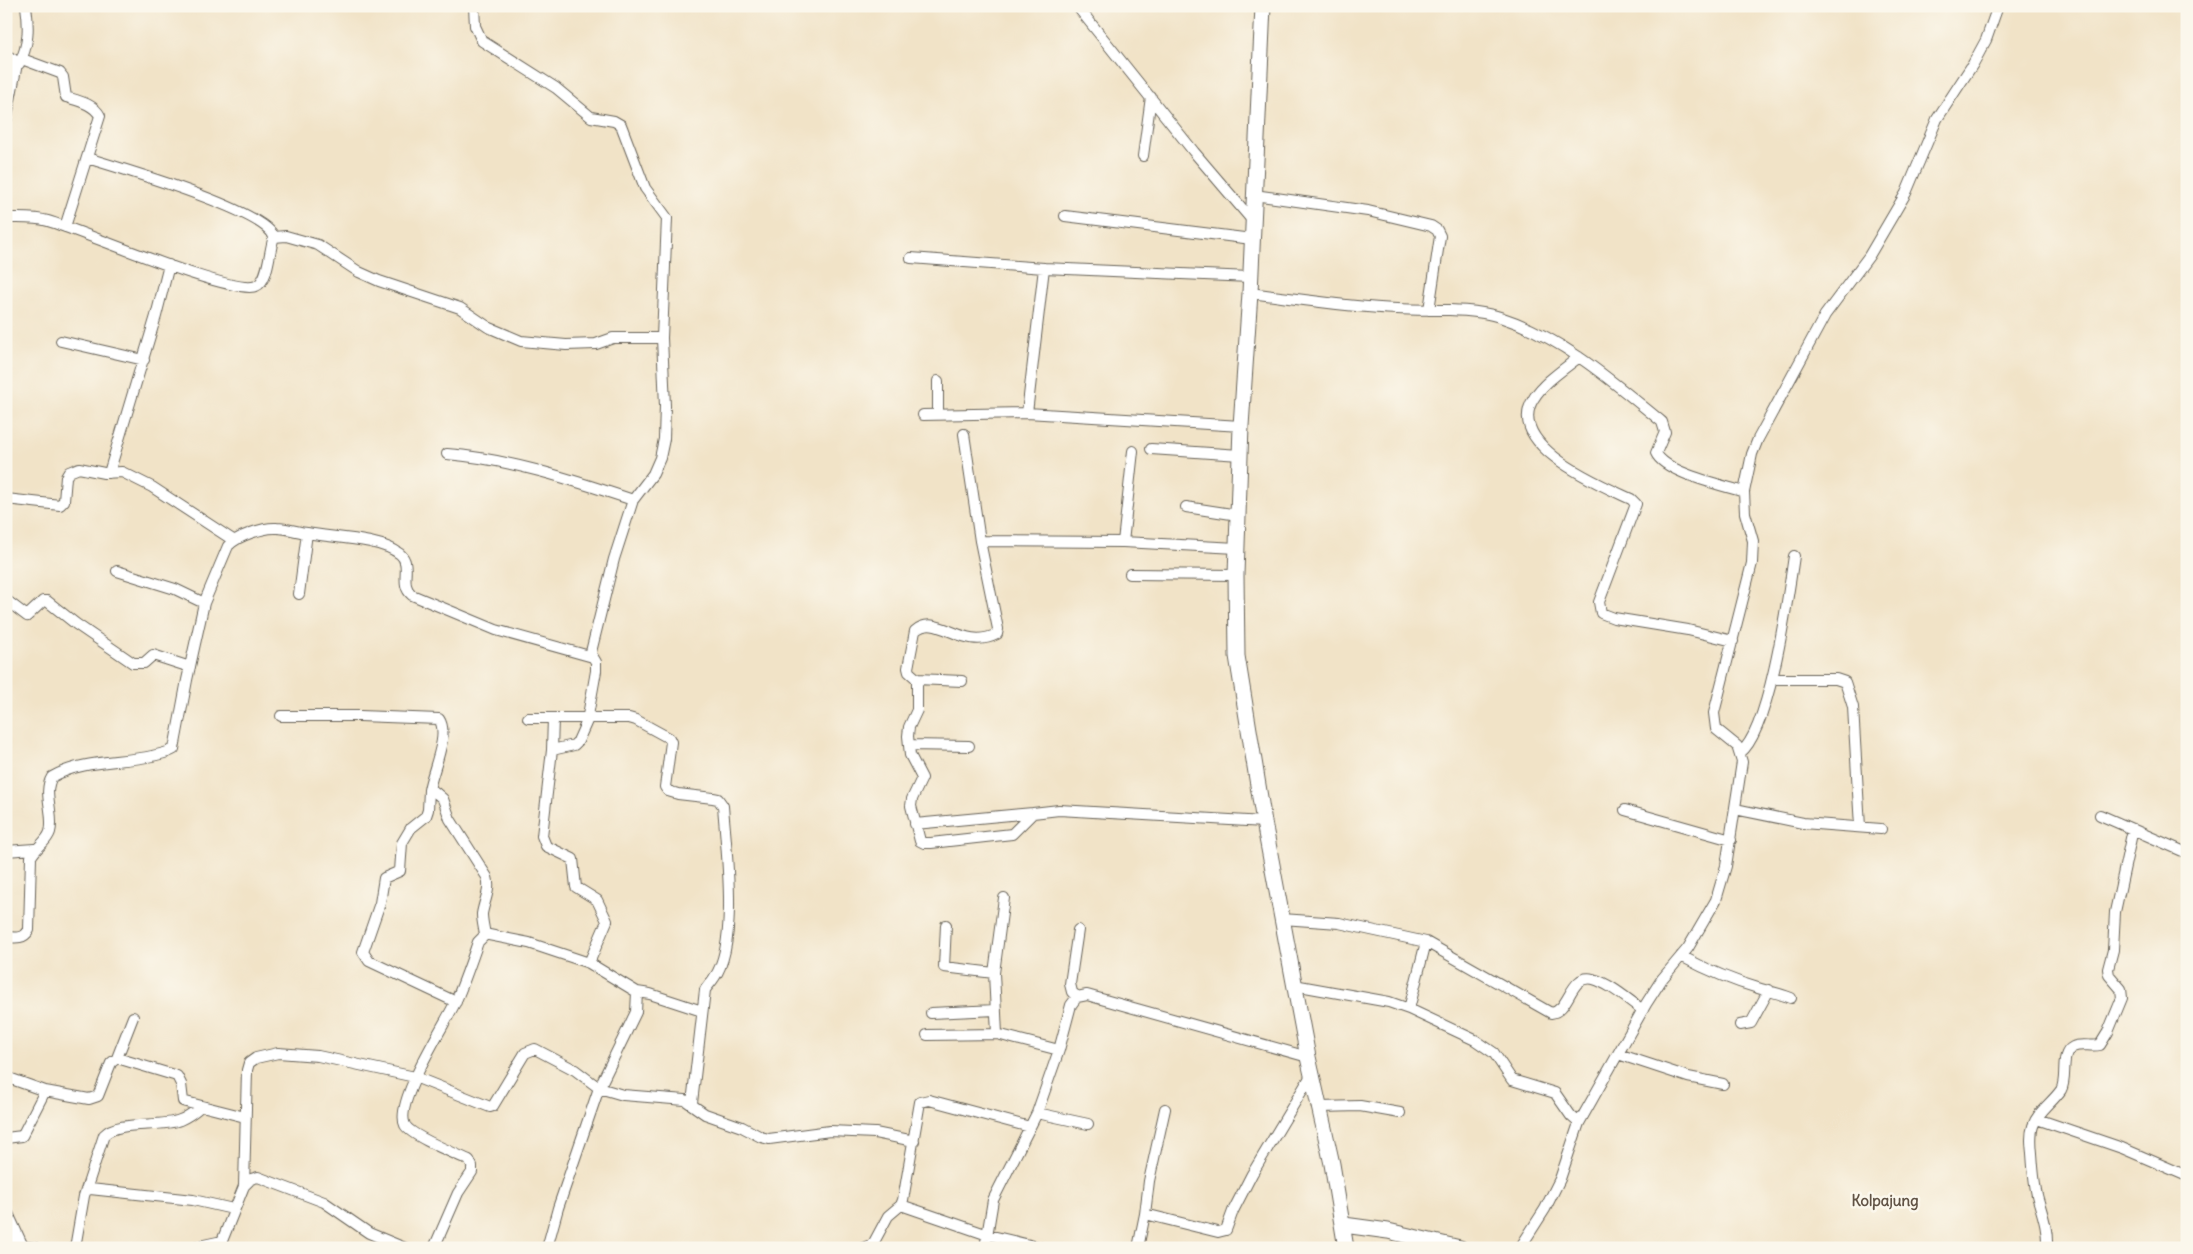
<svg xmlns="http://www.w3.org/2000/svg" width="2193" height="1254" font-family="Delius,sans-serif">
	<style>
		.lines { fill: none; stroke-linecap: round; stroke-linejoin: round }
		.street-casing { stroke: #676258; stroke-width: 12 }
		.secondary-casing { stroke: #676258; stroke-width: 17 }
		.street { stroke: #fff; stroke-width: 10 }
		.secondary { stroke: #fff; stroke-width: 15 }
		.labels { text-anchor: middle; stroke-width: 5; stroke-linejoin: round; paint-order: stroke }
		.quarter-label { font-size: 15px; font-weight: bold; fill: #615346; stroke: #fbf7ec }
	</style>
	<rect width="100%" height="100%" fill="#fbf7ec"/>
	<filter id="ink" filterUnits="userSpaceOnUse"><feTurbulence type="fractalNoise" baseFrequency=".02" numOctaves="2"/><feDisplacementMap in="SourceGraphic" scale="10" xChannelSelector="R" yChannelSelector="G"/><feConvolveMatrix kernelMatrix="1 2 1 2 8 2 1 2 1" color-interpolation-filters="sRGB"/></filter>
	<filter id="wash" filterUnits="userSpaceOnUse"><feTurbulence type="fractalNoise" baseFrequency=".0096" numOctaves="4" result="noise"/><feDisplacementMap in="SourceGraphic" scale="20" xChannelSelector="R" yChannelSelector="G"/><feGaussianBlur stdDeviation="1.12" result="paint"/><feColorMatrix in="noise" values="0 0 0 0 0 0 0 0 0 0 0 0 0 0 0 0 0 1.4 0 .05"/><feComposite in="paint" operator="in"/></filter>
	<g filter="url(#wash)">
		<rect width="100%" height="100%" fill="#f1e3c7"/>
	</g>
	<g filter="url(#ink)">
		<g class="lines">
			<g class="street-casing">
				<path id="street" d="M474,6L475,26L482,41L556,88L591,117L614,121L621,125L645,188L667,218L662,338L665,406L664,439L660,458L653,474L633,500L614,559L590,656
					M1077,6L1194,152L1252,220
					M6,55L16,61V69L6,121
					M22,59L60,73L63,77L66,97C79,101 94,104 100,116L65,227
					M19,64C29,45 29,27 26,6
					M1143,156L1151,97
					M87,158C119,168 265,210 274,237
					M1254,195L1368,211L1431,226L1437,230L1440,236L1429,310
					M1065,216L1252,239
					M6,218C20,218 35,217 48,221C83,231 232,296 256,286C269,281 269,249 274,237L286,236L318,245L359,272L379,281L460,308L488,327L521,341L566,345L596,344L613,338H662
					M911,258L1044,268L1250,277
					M1250,293C1299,299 1348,307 1397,309C1431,311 1468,307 1500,317C1562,337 1612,381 1662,422L1665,432L1656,453C1665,473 1723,485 1744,492
					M61,341L144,360
					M1579,357C1564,369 1544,382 1534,398C1503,445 1601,485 1631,499L1636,504L1599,602L1601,613L1614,618L1688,630L1733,641
					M938,381V414
					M1027,413L1044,268
					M923,415L1027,413L1241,426
					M964,434L980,541L998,629L997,634C962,652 938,611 915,631L908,668L909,672L917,679V710L909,727L908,736L910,755L922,778L912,799L911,806L920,841L924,843H931L1012,834L1033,813L1059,810L1264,822
					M1151,449L1240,455
					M447,454C510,459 573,480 633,500
					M109,473L156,316L169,265
					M6,499L60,505L64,501L66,477L69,472L79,468L104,473L122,472L152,487L233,540
					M1186,507L1238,515
					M980,541L1123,542L1237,548
					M1123,542L1133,451
					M117,571L175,589L204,603
					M1130,574L1236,575
					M299,594L307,533
					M6,600L27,616L43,601H47L76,624L133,663H144L153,655L190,667
					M917,679L962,681
					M1772,679H1836L1845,682L1853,707L1860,827
					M281,716H360L439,719C450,735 432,771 429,790L435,792L443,799L450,819L487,877C491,890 484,901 482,914C482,921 484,928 485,935
					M528,718H629L636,720L669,738L671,742L665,787L668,791L678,794L713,798L718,799L723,806C726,848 739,944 714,978C711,983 707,986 705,990L692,1103
					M909,745L969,746
					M552,750L553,718
					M1740,753C1770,731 1788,596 1794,556
					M429,790L428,810L426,816L411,828L402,843L400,871L384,878L380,903L363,952L369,961L456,1002
					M1735,809L1803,823L1881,829
					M1625,810L1731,840
					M2100,815L2187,853
					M915,824L1033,813
					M6,851L34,849
					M1282,919L1339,923L1426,942L1551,1013C1570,1011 1570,973 1593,979C1611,984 1628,1000 1643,1010
					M946,925L944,967L994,973
					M6,937C16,938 24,939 29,930L31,857C36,847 47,842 50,832C55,814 42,793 52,777C81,760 120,763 152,756C160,754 168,753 174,749L187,680L204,603L228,546C237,536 264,527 277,528C287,528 298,532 307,533C333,538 379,538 400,554C413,565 398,584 412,595L496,630L593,657L596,662V671L587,721L578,741L574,745L552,750L542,836L546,846L573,859L576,887L597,900L607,921L589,963L529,943L489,935H485L478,942C471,962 464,983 455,1003C444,1026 394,1103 405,1125C411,1136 456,1154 469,1160L472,1166V1172L458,1193L434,1248
					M1681,956C1707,970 1733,981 1761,989C1772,992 1781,994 1791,998
					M1294,985L1389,1002L1409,1009L1475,1040L1494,1053L1512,1080L1555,1093L1571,1116L1579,1123
					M637,992L650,994L702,1011
					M1077,997L1072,992L1070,984L1078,930
					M1409,1009L1426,942
					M931,1013L996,1010
					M1740,1025L1751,1023L1769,990
					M997,1034L994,973L1004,898
					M927,1035L997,1034L1059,1050
					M1618,1054L1688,1077L1723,1084
					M117,1058L133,1017
					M6,1077L45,1091
					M1320,1107L1360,1106L1400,1113
					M1037,1113L1088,1124
					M2037,1119L2122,1148L2187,1176
					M6,1138L22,1136L45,1091L89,1099L98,1096L111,1063L117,1058L177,1076L181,1084L183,1101L186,1102L245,1117
					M244,1186L247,1070L249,1063L256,1058L278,1053L318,1056L415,1077L490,1107L493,1106L525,1053L535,1049L575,1070L599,1088L623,1095L685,1100L705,1114L742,1127L761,1137L769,1139L830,1131L875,1133L914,1141
					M86,1191L90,1189L193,1200L233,1209
					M901,1205L988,1235L1042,1248
					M1145,1214L1149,1181L1165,1109
					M20,1246L35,1248
					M75,1248L84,1196L104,1135C118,1120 160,1128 180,1120C188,1117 194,1112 200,1107
					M190,1248L222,1241L244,1186L251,1179L258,1177L324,1202L369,1233L405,1248
					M547,1248L558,1208L599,1088L636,1012L637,992L589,963
					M863,1248L873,1244L888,1216L901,1205L903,1200L920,1102L929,1100L1030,1127
					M985,1248L993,1200L1037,1113L1059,1050L1071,1005L1077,997L1087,995L1308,1057
					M1138,1248L1145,1214L1218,1232L1226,1230L1233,1211L1252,1174L1312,1074
					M1520,1248L1545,1209L1560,1179L1579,1123L1646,1004L1662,979L1688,948L1716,900L1726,866L1742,762L1737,746L1716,729L1714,713L1752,563L1753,541L1745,513L1744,492L1752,454L1758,439L1825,315L1869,256L1906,193L1937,119L1973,64L1986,40L1998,6
					M2047,1248C2048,1230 2043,1216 2038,1199C2034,1185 2033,1168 2032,1153C2031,1144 2030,1135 2033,1126C2038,1111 2052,1103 2061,1090C2068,1078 2059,1054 2073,1047C2081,1043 2091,1047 2100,1045L2108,1032L2122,998L2121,989L2109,975L2108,969L2113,950L2115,912L2133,829"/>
			</g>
			<g class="secondary-casing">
				<path id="secondary" d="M1263,6L1250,293L1241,426L1236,575L1237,656L1264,822L1308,1057L1332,1164L1346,1248
					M6,1215L21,1248
					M1344,1225L1388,1231L1460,1248"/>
			</g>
			<use href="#street" class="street"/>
			<use href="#secondary" class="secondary"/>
		</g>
	</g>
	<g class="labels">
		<g class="quarter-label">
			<text x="1885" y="1206">Kolpajung</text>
		</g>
	</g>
	<rect width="2193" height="1254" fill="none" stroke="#fbf7ec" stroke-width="25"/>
</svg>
